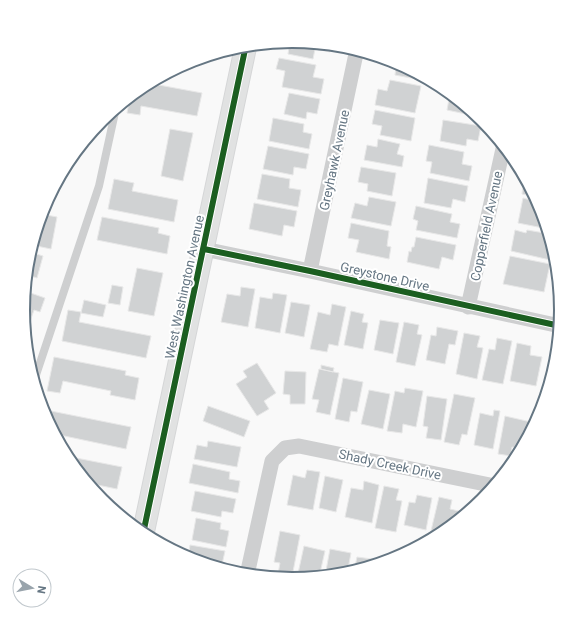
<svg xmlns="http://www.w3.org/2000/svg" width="585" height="620" font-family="Roboto,sans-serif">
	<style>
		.building { fill: #d0d2d3; stroke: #e8e8e8 }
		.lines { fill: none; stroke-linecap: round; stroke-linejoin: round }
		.secondary-casing { stroke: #d5d6d7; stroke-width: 23 }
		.lane { stroke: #cecfd0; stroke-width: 8 }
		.street { stroke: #cecfd0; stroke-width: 15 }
		.secondary { stroke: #e1e2e2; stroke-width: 21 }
		.cycleway-casing { stroke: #fff; stroke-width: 8 }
		.cycleway { stroke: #1b5e20; stroke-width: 6 }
		.labels { text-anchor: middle; stroke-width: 4; stroke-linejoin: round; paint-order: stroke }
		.street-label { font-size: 13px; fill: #657683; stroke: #fff }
		.rim { fill: none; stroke: #657683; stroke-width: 2 }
	</style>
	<rect width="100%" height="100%" fill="#f9f9f9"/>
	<path class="building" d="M290,41H293L332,44L330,52L315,49L313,59L288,54Z
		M279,58L316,65L313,77L324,79L321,94L282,87L285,71L276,69Z
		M386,58L396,61L433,81L432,82L395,75L396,67L385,65Z
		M390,80L421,86L415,113L375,105L378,89L387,91Z
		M148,83L202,93L197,116L141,106L140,115L127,113L130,97Z
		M289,93L320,99L317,114L307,112L306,119L284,114Z
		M455,97L480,117L447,110L449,99L455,100Z
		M375,110L415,118L411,141L380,135L382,126L372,124Z
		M273,118L304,124L303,132L312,134L309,149L269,141Z
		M443,120L481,126L478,141L467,139L466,146L440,141Z
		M170,129L193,133L183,181L161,176Z
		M378,139L400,144L397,154L404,156L402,167L364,160L367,145L377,147Z
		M429,145L464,152L462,164L472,166L469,181L430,173L432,162L426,161Z
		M268,146L309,154L306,169L294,167L293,175L263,169Z
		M361,167L396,173L392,196L367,191L368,184L358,182Z
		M262,174L290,179L289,188L301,190L298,207L257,199Z
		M524,177H526L536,197L522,194Z
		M428,178L468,186L465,202L453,199L451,208L424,203Z
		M114,179L134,183L132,191L178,200L174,222L108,209Z
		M52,191L48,213L42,212L44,207Z
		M369,197L396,202L391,226L351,218L355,203L367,206Z
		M523,198L539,202L548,229L518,223Z
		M254,203L297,211L294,227L284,225L282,236L249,229Z
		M416,206L452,214L450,222L460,224L457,238L416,230L418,221L413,219Z
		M41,214L57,217L51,249L32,245Z
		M102,217L159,228L158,233L170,236L167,254L97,240Z
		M351,223L389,231L387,246L391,247L389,259L356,252L359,240L348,238Z
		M515,230L526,233L527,230L550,234L553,246L550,260L511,251Z
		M416,237L456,245L453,260L442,257L439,269L407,262L409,251L411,252L412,247H414Z
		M30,252L43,256L37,278L28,275L26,284Z
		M510,256L550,264L544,292L503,284Z
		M137,268L163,273L154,316L128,311Z
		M112,285L123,287L120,305L108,303Z
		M241,287L255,289L248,327L221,322L227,294L240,296Z
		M25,291L45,298L40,312L34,310L28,327L25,326L23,310Z
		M273,293L287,295L280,333L255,328L260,297L272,299Z
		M84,300L106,305L103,317L81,313Z
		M291,302L310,305L304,337L285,333Z
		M332,304L346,307L338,346L329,344L327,352L310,349L318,312L330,315Z
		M68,310L81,312L79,322L151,336L146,358L62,341Z
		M351,311L364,314L362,322L368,323L363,349L344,345Z
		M380,320L399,323L393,354L374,350Z
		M404,322L419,325L417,334L422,335L415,366L396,362Z
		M437,327L458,331L455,345L449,344L445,364L426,360L431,335L436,336Z
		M464,333L480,336L477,347L483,348L477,379L456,374Z
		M497,338L512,341L503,384L482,380L489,349L495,350Z
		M517,343L531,346L530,355L542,357L536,386L510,381Z
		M54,357L126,371L125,375L139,378L135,400L110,395L111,391L63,381L60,393L47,391Z
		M257,363L276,393L264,401L269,409L257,416L236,384L247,377L243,371Z
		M321,365L334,368L333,372L321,369Z
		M319,369L339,373L330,415L316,412L319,400L312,399Z
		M285,371L306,372L305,404H290V395L283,394Z
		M343,378L363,382L357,412L351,411L349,422L335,419Z
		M405,388L423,391L416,427L403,424L402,433L387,431L395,391L404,393Z
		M369,390L390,394L383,429L361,424Z
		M454,394L475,398L467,435L462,434L459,445L444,442Z
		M427,396L447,399L441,440L426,438L428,427L423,426Z
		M41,404L47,405L46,410L131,427L126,449L55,434Z
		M208,406L250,421L244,437L203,421Z
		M494,410L500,411L493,449L474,445L480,413L493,416Z
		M505,416L531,422L527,439L522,449L512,447L511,456L498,454Z
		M208,441L241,447L237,467L194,459L197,445L207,447Z
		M66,456L122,467L117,489L88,483Z
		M193,464L230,472L229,479L240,481L238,493L189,483Z
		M307,470L320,472L313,510L287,505L293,475L305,478Z
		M325,476L343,480L336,512L319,508Z
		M364,481L379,485L372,523L345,517L351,488L363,490Z
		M384,486L399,489L396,500L402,501L396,532L375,528Z
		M195,491L236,499L233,513L222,511L221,517L191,511Z
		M417,495L432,498L426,530L404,525L409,502L415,503Z
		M439,497L452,500L450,509L463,512L461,518L438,536L430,535Z
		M196,518L221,523L220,529L229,531L226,547L192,540Z
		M280,531L300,535L292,577L278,574L280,563L274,562Z
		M190,545L225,551L221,569L189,559L180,554L181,551L189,552Z
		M304,546L325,551L320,573L314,572L313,577L300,579L297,578Z
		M330,549L351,553L347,574L325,576Z
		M397,552L405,554L396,559Z
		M357,557L379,560L378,564L354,571Z
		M385,557L395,559L384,562Z"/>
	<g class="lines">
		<g class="secondary-casing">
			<path id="secondary" d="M143,534L246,45"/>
		</g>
		<path class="lane" d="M34,381L99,186L116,108"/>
		<path class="street" d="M204,249L310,271L560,326
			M310,271L357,49
			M468,307L504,144
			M247,575L272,461L285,448L299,446L495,486"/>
		<use href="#secondary" class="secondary"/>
		<g class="cycleway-casing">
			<path id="cycleway" d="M204,249L310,271L560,326
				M143,534L246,45"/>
		</g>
		<use href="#cycleway" class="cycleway"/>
	</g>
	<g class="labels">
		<g class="street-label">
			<text transform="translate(334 160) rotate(-78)" y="5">Greyhawk Avenue</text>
			<text transform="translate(486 226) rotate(-78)" y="5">Copperfield Avenue</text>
			<text transform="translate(385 276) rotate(13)" y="5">Greystone Drive</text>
			<text transform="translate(184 287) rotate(-78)" y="5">West Washington Avenue</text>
			<text transform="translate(390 464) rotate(12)" y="5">Shady Creek Drive</text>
		</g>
	</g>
	<path d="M0 0H585V620H0ZM30 310a262 262 0 1 1 524 0a262 262 0 1 1-524 0Z" fill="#fff" fill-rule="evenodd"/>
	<path class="rim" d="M30 310a262 262 0 1 1 524 0a262 262 0 1 1-524 0Z"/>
	<g transform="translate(32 588) rotate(100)"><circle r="19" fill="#ffffff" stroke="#c1c8cd"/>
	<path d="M0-3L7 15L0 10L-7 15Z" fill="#99a4ac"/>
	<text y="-6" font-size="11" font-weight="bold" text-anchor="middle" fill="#657683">N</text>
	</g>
</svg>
